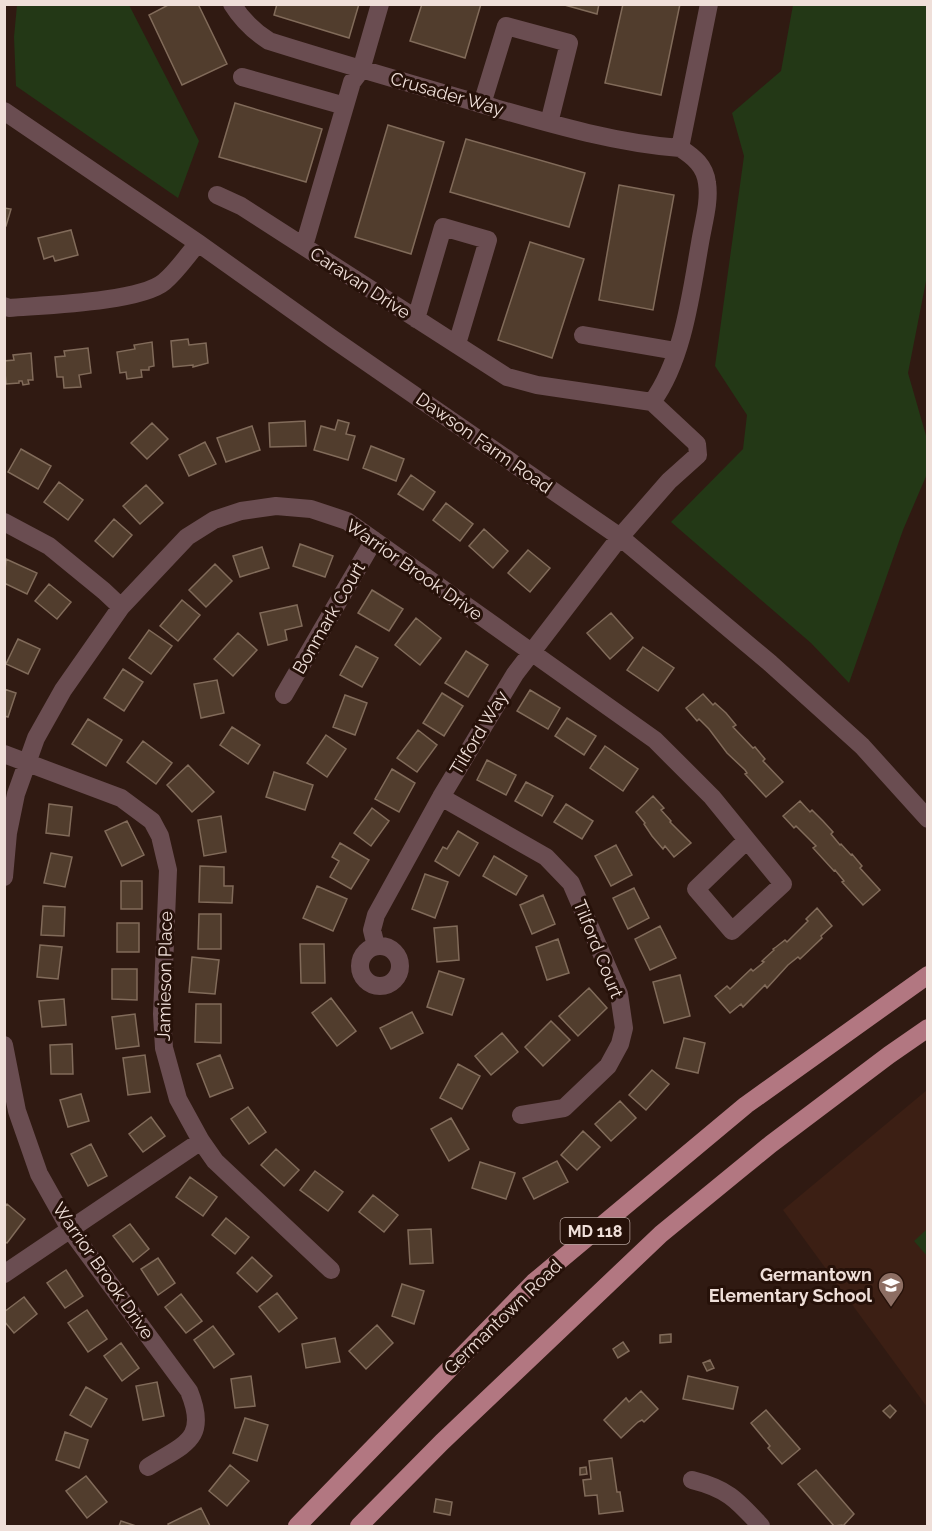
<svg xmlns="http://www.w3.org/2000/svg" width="932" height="1531" font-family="Raleway,sans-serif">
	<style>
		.built { fill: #3c1f14 }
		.green { fill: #233816 }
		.building { fill: #513d2d; stroke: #816b5a; stroke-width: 1.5 }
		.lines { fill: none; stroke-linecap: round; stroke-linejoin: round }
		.minor { stroke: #6a4d51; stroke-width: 18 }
		.major { stroke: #b27781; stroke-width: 18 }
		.labels { text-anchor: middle; stroke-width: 6; stroke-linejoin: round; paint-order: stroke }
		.shield { fill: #261109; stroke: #b3a19b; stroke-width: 1.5 }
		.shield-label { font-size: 16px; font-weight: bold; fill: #efdfd9 }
		.street-label { font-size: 18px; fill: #efdfd9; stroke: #261109 }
		.poi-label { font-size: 18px; font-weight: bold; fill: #efdfd9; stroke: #261109; text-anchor: end }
	</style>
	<rect width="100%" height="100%" fill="#301a12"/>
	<path class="built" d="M927,1090V1407L783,1210Z"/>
	<path class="green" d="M17,5H129L199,141L178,198L16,86L14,37Z
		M793,5H927V276L908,373L927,439V474L903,530L849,683L811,643L671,522L743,449L747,415L715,366L744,156L732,113L781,71Z
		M926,1230L928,1231L927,1256L914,1241Z"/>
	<path class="building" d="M170,4H198L227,64L182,85L149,15Z
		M277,4H359L349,38L274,15Z
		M422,4H481L465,58L410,41Z
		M561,4H599L597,14Z
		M623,4H680L661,95L605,83Z
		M235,103L322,129L306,182L219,157Z
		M388,125L444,142L411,254L355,237Z
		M466,139L585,173L569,227L450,192Z
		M619,185L674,195L653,310L599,300Z
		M4,208L11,209L6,226H4Z
		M71,230L78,255L55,261L53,256L44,259L38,238Z
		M530,242L584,259L552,358L498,340Z
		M188,339L189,345L206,343L208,363L193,367V365L173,367L171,341Z
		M152,342L154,366L149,367V370H141L142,377L127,379L126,372L120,373L117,352L135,349L134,345Z
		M88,348L91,373L79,375L81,387L64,388L63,377H57L55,357L65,356L64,351Z
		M31,353L33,380H28L29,384L23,385L22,381H19V383L6,384L4,361L14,360L13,355Z
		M338,420L349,423L346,434L355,436L348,460L314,450L321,426L335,430Z
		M305,421L306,446L270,447L269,423Z
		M152,423L168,439L147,459L131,443Z
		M252,426L260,450L226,462L217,438Z
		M205,442L216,464L189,476L179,455Z
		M371,446L404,459L396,481L363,468Z
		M21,449L51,466L38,489L8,472Z
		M411,475L435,492L423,510L398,494Z
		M59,482L83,500L68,520L44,502Z
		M146,485L163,503L140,524L123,506Z
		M446,503L473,524L460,541L433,520Z
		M114,519L132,535L113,557L95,541Z
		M484,529L508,551L493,568L469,546Z
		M300,544L333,556L325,577L293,566Z
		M262,547L269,568L240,577L233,556Z
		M528,550L550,568L530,592L508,573Z
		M6,559L37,573L27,594L4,583Z
		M215,564L232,581L206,607L189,590Z
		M49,584L71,602L57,619L35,601Z
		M372,590L403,609L389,631L358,613Z
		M182,600L200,615L178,641L160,626Z
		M297,605L302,626L285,630L287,640L268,645L260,613Z
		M611,613L633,638L610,659L587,633Z
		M416,618L441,638L420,665L395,645Z
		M149,630L172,646L151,674L129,658Z
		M238,633L257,650L233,676L214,659Z
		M18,639L40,649L28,674L6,664Z
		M356,646L378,658L362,687L340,675Z
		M643,647L674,668L658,691L627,670Z
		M466,651L488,665L468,697L445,683Z
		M123,669L143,682L124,711L104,698Z
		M217,680L224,713L201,718L194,684Z
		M4,689L16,693L8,717L4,716Z
		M530,690L560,708L548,729L517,711Z
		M442,693L463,706L444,736L423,723Z
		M703,694L713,705L715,703L726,713L736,725L733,727L753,748L755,747L765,759L763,761L783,782L766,797L745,774L747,773L745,770L727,753L709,729L699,719L697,721L686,708Z
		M345,695L367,703L355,735L333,727Z
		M567,718L596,736L584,755L555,736Z
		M88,719L122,740L106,766L72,744Z
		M232,727L260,745L248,764L220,745Z
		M418,730L437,745L417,772L397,758Z
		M326,735L346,749L327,777L307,763Z
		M143,741L172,763L156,784L127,762Z
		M605,746L638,769L623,791L590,768Z
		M487,760L516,775L506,795L477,780Z
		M188,765L214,792L192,812L167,785Z
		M392,769L415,783L399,812L375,799Z
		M274,772L313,785L305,810L266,797Z
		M526,782L553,796L542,816L515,801Z
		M653,796L664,808L661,810L671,821L670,822L691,843L674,857L665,846L663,849L652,836L644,824L645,823L636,812Z
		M800,801L810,812L812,810L823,821L833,832L831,834L840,845L841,844L851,855L852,854L862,866L860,868L880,890L863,905L842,882L844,881L835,870L834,871L813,848L816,846L796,826L794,828L783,816Z
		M49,804L72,807L69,836L46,833Z
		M566,804L593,821L582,839L554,822Z
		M372,808L389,821L371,846L354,833Z
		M221,816L226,852L204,856L198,820Z
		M127,821L144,855L122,866L105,831Z
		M458,831L478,843L459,876L435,861L443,847L447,849Z
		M340,843L369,860L351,889L330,877L339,861L332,857Z
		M616,845L632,875L611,886L595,856Z
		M51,853L72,857L65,887L44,883Z
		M494,856L527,876L516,895L483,876Z
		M200,866L224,867V886H233L232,903L199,902Z
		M425,874L448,882L435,918L412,909Z
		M121,881H142V909H121Z
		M317,886L347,899L333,931L303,918Z
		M634,888L649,918L628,929L613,898Z
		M543,895L555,924L532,934L520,905Z
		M43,906L65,907L64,936L41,935Z
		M817,908L832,926L821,936L822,938L800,959L798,957L788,965L767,988L765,985L743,1007L741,1004L730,1013L715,996L727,986L730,989L751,969L753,971L764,962L762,961L774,950L773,949L776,947L785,940L787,942L808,921L806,919Z
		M199,914H221V949H198Z
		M117,923H139V952H117Z
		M457,926L459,960L437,962L434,928Z
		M660,926L676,958L650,970L635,939Z
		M558,939L569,973L547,980L536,947Z
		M300,944H324L325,983H301Z
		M40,945L62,947L58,979L37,977Z
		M192,957L219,960L215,994L189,992Z
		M112,969H137V1000L112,999Z
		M439,971L464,979L452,1015L427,1007Z
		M680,975L690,1016L664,1023L653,982Z
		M589,988L607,1008L578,1036L559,1016Z
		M331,998L356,1031L337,1046L312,1013Z
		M64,999L66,1025L42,1027L39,1001Z
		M196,1004H221V1043L195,1042Z
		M412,1012L423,1033L391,1049L380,1028Z
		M135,1014L139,1046L116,1049L112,1017Z
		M551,1021L570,1040L543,1066L525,1047Z
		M502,1033L518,1052L491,1075L475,1056Z
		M684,1038L705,1043L698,1073L676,1068Z
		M72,1044L73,1074H51L50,1045Z
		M145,1055L150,1092L128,1095L123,1058Z
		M220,1055L233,1088L210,1097L197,1064Z
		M458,1064L480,1076L462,1109L440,1098Z
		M652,1070L669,1084L646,1110L629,1095Z
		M81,1094L89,1121L68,1127L60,1100Z
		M620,1101L636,1118L611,1141L595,1124Z
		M248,1107L266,1132L249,1144L231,1119Z
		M151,1117L165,1136L143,1152L129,1134Z
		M451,1118L469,1149L449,1161L431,1129Z
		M583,1131L600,1147L577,1170L561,1155Z
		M91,1144L107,1176L88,1186L71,1154Z
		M276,1149L299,1170L284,1186L261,1165Z
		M557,1161L568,1182L534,1199L523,1178Z
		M480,1162L515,1173L506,1199L472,1188Z
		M315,1171L343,1192L328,1211L300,1190Z
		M190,1177L217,1197L203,1216L176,1197Z
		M373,1195L398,1215L384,1232L359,1212Z
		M7,1204L25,1219L7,1243L4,1241V1208Z
		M226,1218L249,1237L235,1254L212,1235Z
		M130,1224L149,1249L133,1262L113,1236Z
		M431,1229L433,1263L410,1264L408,1230Z
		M252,1257L272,1276L257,1292L237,1273Z
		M158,1258L175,1283L158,1295L141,1269Z
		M66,1270L83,1296L65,1308L47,1283Z
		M402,1284L424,1291L414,1324L392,1316Z
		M277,1293L297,1318L279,1332L259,1307Z
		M181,1294L202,1321L186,1333L165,1307Z
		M24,1297L37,1314L14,1333L4,1321V1312Z
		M87,1310L107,1339L88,1352L68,1323Z
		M377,1325L393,1343L366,1369L349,1351Z
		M213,1326L234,1354L214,1368L194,1340Z
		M671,1334V1342L660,1343V1335Z
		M335,1338L340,1362L306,1368L302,1344Z
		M623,1342L629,1351L618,1358L613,1349Z
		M121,1343L139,1368L122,1381L104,1356Z
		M710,1360L714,1368L707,1371L703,1363Z
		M251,1376L255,1406L235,1408L231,1379Z
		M688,1376L738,1387L733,1409L683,1399Z
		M157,1382L164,1416L143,1420L136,1386Z
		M86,1387L107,1399L91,1427L70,1415Z
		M641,1391L658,1409L644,1422L642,1420L638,1422L621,1438L604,1420L626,1398L629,1402Z
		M890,1405L896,1411L890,1418L883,1411Z
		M766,1410L800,1449L782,1464L768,1448L770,1446L751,1423Z
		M245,1418L268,1425L257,1461L233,1453Z
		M65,1432L88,1440L79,1468L56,1460Z
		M612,1458L617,1492H620L623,1511L599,1514L597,1495L585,1496L583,1480L591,1479L589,1461Z
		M230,1465L249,1481L227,1506L209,1491Z
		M586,1467L587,1474L580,1475V1468Z
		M816,1470L854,1514L843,1526L842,1525L834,1526L798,1484Z
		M86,1476L107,1502L87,1518L66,1491Z
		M436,1499L452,1502L450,1515L434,1512Z
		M201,1508L210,1526H169L168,1524Z
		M121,1521L136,1526H119Z"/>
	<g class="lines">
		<path class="minor" d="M232,4C242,20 253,31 269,41C342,64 415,85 488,106C551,124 615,143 680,148
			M242,77L345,106
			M482,104L506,26L569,43L549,123
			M4,111L198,243L333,339L620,537L770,663L862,746L928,819
			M217,195L241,206L507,377L537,385L652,402C683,360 691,294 700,243C703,224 710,202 707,183C705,166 694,157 680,148L709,4
			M304,246L352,82L361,70L380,4
			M4,306L9,308C44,305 140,302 164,282C177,271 187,256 198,243
			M416,319L443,227L488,240L457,344
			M583,335L676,351
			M4,522L49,546L104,591L121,607
			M284,695L374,540
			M4,754L121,798L152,821L160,836L168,870L162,1014L164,1048L178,1099L201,1141L215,1161L331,1270
			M441,797L546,857L571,883L619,994L624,1028L620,1044L608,1066L564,1108L521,1115
			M4,877L8,833L16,794L36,738L63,690L121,607L187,537L214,520L241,511L276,506L311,509L347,521L655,740L712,797L783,884L732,931L696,889L747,840
			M360 966a20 20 0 1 1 40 0a20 20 0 1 1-40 0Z
			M376,946L372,930L376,915L441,797L515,674L620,537L669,481L698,455L697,444L652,402
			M4,1045L17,1111L39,1174L71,1231L189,1391C209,1440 184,1444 148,1467
			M4,1274L201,1141
			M692,1480C728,1489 737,1500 761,1526"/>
		<path class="major" d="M297,1526L534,1282L746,1105L928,975
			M359,1526L442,1442L661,1234L771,1144L889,1055L928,1028"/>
	</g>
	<defs>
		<g id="school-pin" transform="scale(1.35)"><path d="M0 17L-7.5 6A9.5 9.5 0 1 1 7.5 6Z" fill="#8d6e63" stroke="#261109"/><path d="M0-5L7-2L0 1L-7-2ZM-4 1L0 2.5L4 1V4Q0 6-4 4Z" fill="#fff"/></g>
	</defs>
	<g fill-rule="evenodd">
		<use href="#school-pin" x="891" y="1285"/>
	</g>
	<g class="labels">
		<rect class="shield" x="560.5" y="1218" width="69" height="26" rx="4.5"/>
		<g class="shield-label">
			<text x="595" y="1237">MD 118</text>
		</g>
		<g class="street-label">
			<text transform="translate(447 94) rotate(16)" y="6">Crusader Way</text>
			<text transform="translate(360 283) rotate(33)" y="6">Caravan Drive</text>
			<text transform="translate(484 443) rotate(35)" y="6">Dawson Farm Road</text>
			<text transform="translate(414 570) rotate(35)" y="6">Warrior Brook Drive</text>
			<text transform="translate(329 618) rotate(-60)" y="6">Bonmark Court</text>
			<text transform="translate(479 733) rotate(-59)" y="6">Tilford Way</text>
			<text transform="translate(598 949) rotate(68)" y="6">Tilford Court</text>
			<text transform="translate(165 976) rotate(-89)" y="6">Jamieson Place</text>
			<text transform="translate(103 1271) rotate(55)" y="6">Warrior Brook Drive</text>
			<text transform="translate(503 1317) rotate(-44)" y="6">Germantown Road</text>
		</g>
		<g class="poi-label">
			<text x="872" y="1281">Germantown<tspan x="872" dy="21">Elementary School</tspan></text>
		</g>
	</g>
	<rect width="932" height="1531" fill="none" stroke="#efdfd9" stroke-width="12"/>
</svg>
